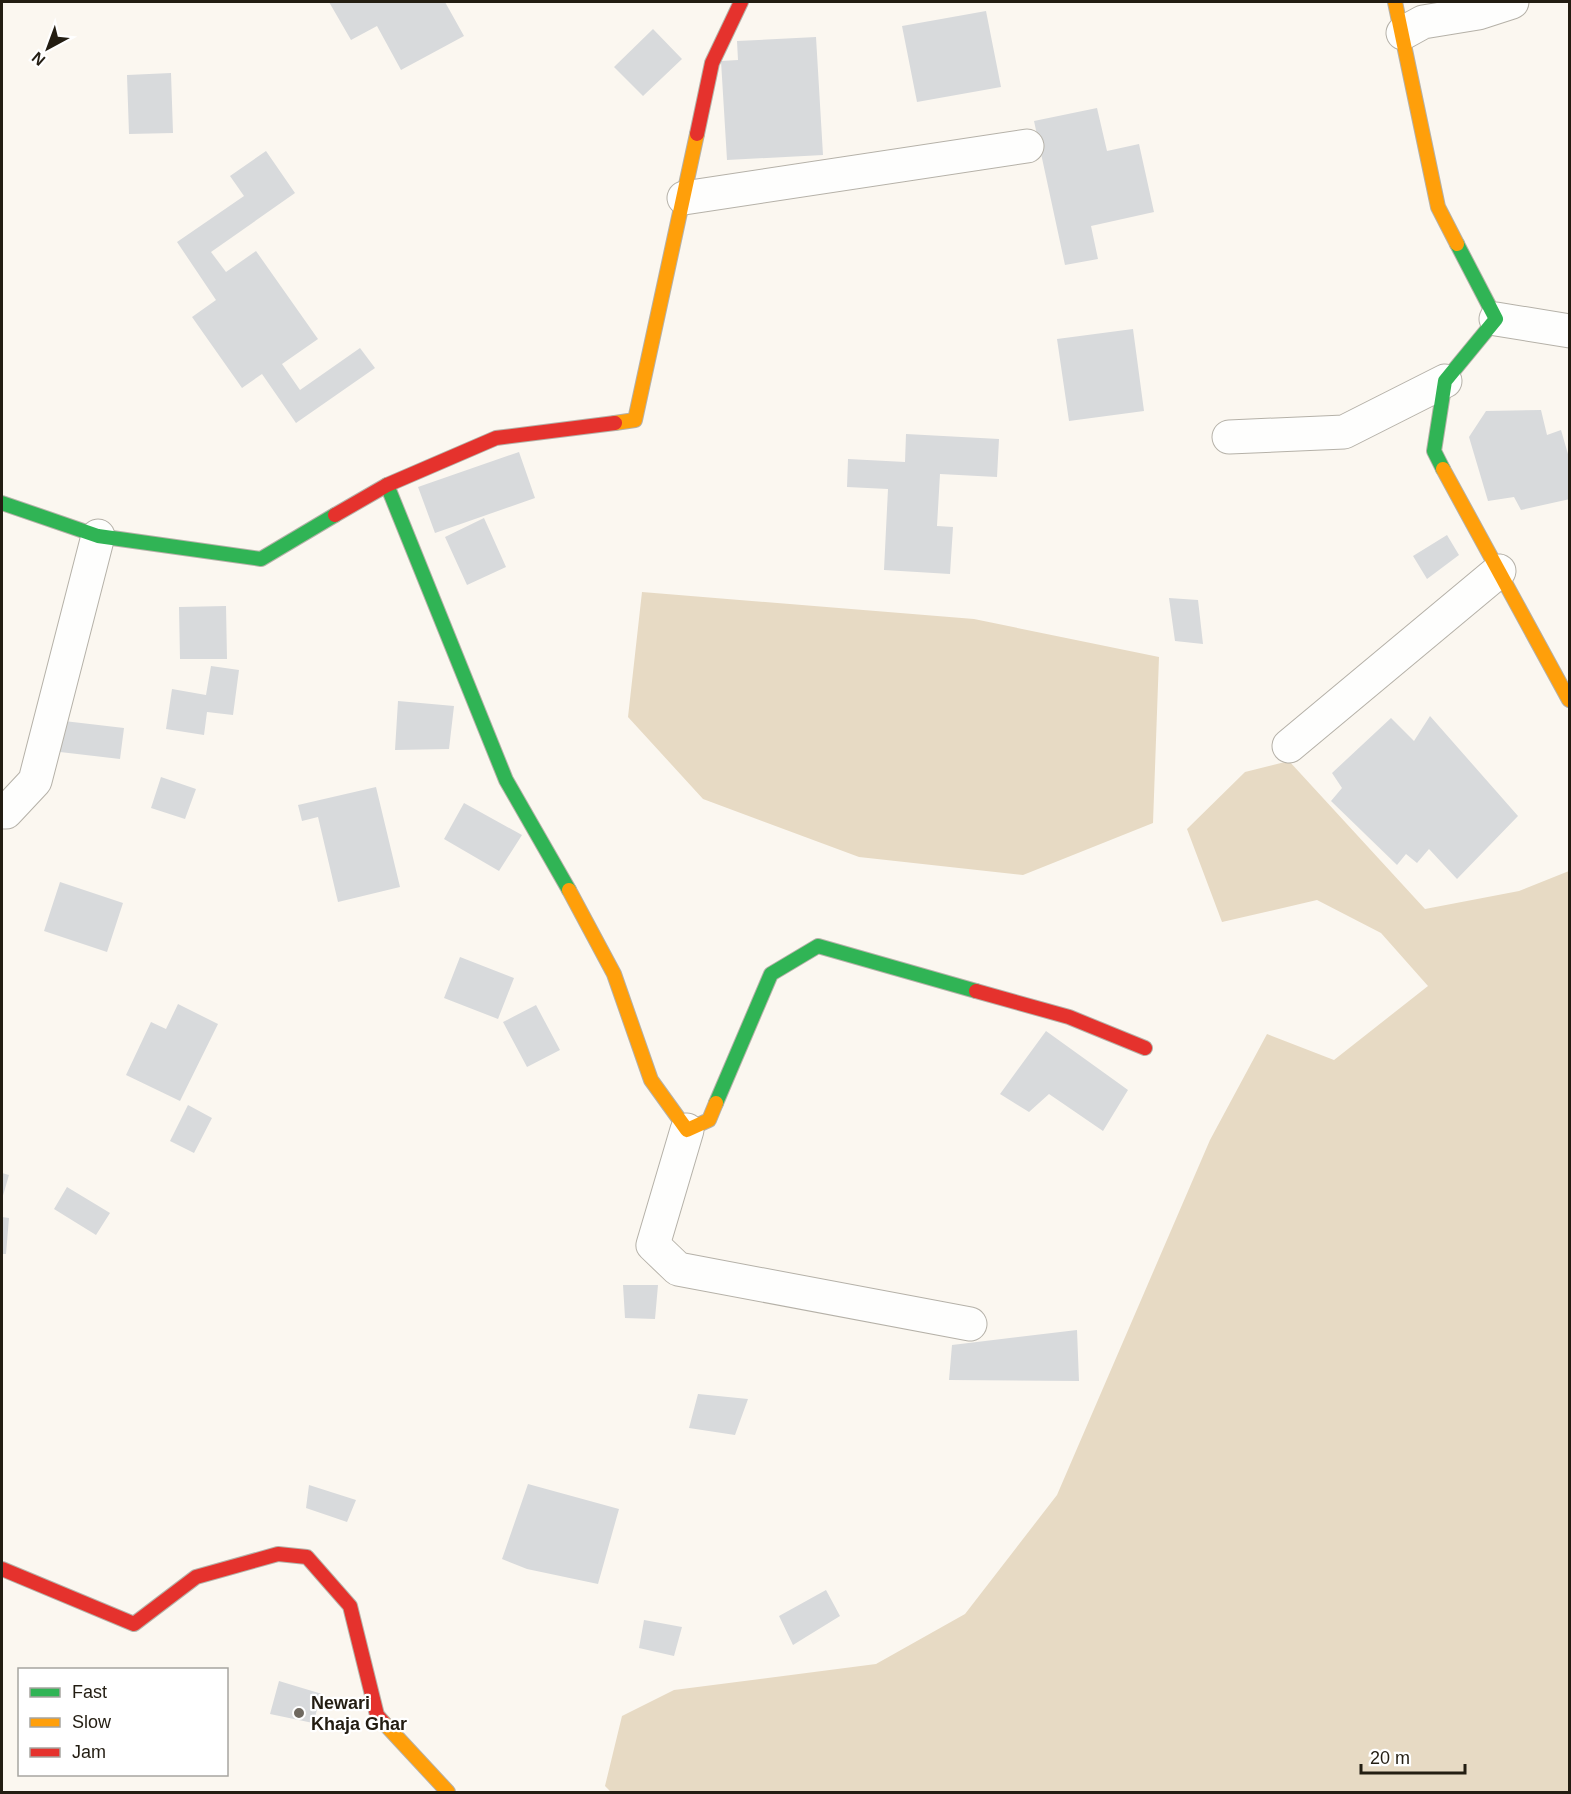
<svg xmlns="http://www.w3.org/2000/svg" width="1571" height="1794" font-family="Arial,sans-serif">
	<style>
		.green { fill: #e7dac4 }
		.building { fill: #d8dadc }
		.lines { fill: none; stroke-linecap: round; stroke-linejoin: round }
		.street-casing { stroke: #b5b1a8; stroke-width: 35 }
		.fast-casing { stroke: #b5b1a8; stroke-width: 16 }
		.slow-casing { stroke: #b5b1a8; stroke-width: 16 }
		.jam-casing { stroke: #b5b1a8; stroke-width: 16 }
		.street { stroke: #fefefd; stroke-width: 33 }
		.fast { stroke: #30b455; stroke-width: 14 }
		.slow { stroke: #ff9f0a; stroke-width: 14 }
		.jam { stroke: #e5322d; stroke-width: 14 }
		.poi-dot { fill: #6f6960; stroke: #fff; stroke-width: 2 }
		.labels { text-anchor: middle; stroke-width: 4.5; stroke-linejoin: round; paint-order: stroke }
		.poi-label { font-size: 18px; font-weight: bold; fill: #231d12; stroke: #fff; text-anchor: start }
	</style>
	<rect width="100%" height="100%" fill="#fbf7f0"/>
	<path class="green" d="M642,592L974,619L1159,657L1153,823L1023,875L859,857L703,799L628,717Z
		M1289,761L1425,909L1519,891L1569,871V1792H611L605,1786L622,1716L674,1690L876,1664L965,1614L1057,1495L1210,1140L1267,1034L1334,1060L1428,986L1381,933L1317,900L1222,922L1187,829L1245,772Z"/>
	<path class="building" d="M329,2H445L464,36L401,70L377,26L351,40Z
		M986,11L1001,87L917,102L902,26Z
		M653,29L682,59L643,96L614,67Z
		M816,37L823,155L727,160L721,61L738,60L737,41Z
		M171,73L173,133L129,134L127,75Z
		M1097,108L1107,151L1139,144L1154,212L1091,226L1098,259L1065,265L1034,121Z
		M266,151L295,193L211,252L226,272L256,251L318,339L282,364L300,390L360,348L375,368L296,423L262,374L242,388L192,317L216,300L177,242L244,196L230,176Z
		M1133,329L1144,411L1069,421L1057,339Z
		M1541,410L1547,435L1561,430L1570,461V499L1521,510L1514,497L1488,501L1469,437L1486,411Z
		M906,434L999,439L997,477L940,474L937,526L953,527L950,574L884,570L888,489L847,487L848,459L905,462Z
		M519,452L535,498L435,533L418,487Z
		M484,518L506,567L467,585L445,537Z
		M1447,535L1459,555L1427,579L1413,556Z
		M1169,598L1198,600L1203,644L1175,641Z
		M226,606L227,659H180L179,607Z
		M211,666L239,670L233,715L207,712L204,735L166,729L172,689L206,695Z
		M398,701L454,706L449,749L395,750Z
		M1430,716L1518,816L1457,879L1429,849L1417,863L1406,854L1397,865L1331,801L1342,788L1332,773L1391,718L1414,741Z
		M64,721L124,728L120,759L60,752Z
		M161,777L196,789L185,819L151,808Z
		M376,787L400,887L338,902L318,817L302,821L298,805Z
		M464,803L522,835L499,871L444,839Z
		M60,882L123,903L107,952L44,931Z
		M460,957L514,978L498,1019L444,998Z
		M178,1004L218,1024L180,1101L126,1075L151,1022L166,1029Z
		M536,1005L560,1050L527,1067L503,1022Z
		M1046,1031L1128,1090L1103,1131L1049,1094L1029,1112L1000,1094Z
		M188,1105L212,1118L194,1153L170,1141Z
		M2,1173L9,1175L2,1199Z
		M67,1187L110,1213L96,1235L54,1209Z
		M2,1217L9,1218L6,1254H2Z
		M623,1285H658L655,1319L625,1318Z
		M1077,1330L1079,1381L949,1380L952,1345Z
		M698,1394L748,1399L735,1435L689,1428Z
		M528,1484L619,1509L598,1584L527,1569L502,1559Z
		M309,1485L356,1500L347,1522L306,1508Z
		M826,1590L840,1616L793,1645L779,1616Z
		M644,1620L682,1627L674,1656L639,1648Z
		M279,1681L322,1694L313,1723L270,1714Z"/>
	<g class="lines">
		<g class="street-casing">
			<path id="street" d="M1403,33L1423,22L1478,13L1512,2
				M684,198L1027,146
				M1496,319L1570,331
				M1229,437L1344,432L1445,381
				M1289,746L1499,571
				M2,812H6L35,781L98,536
				M687,1130L653,1245L678,1269L970,1324"/>
		</g>
		<g class="fast-casing">
			<path id="fast" d="M1443,469L1434,451L1445,381L1496,319L1457,244
				M387,485L506,780L569,890
				M2,503L98,536L261,559L335,515
				M716,1103L771,974L818,946L976,991"/>
		</g>
		<g class="slow-casing">
			<path id="slow" d="M1395,2L1438,207L1457,244
				M615,423L635,420L697,134
				M1443,469L1569,700
				M569,890L614,974L651,1080L687,1130L709,1120L716,1103
				M383,1722L448,1792"/>
		</g>
		<g class="jam-casing">
			<path id="jam" d="M697,134L712,63L741,2
				M335,515L387,485L496,438L615,423
				M976,991L1069,1017L1145,1048
				M2,1569L134,1624L196,1577L278,1554L307,1557L350,1606L377,1715L383,1722"/>
		</g>
		<use href="#street" class="street"/>
		<use href="#fast" class="fast"/>
		<use href="#slow" class="slow"/>
		<use href="#jam" class="jam"/>
	</g>
	<circle class="poi-dot" cx="299" cy="1713" r="6"/>
	<g class="labels">
		<g class="poi-label">
			<text x="311" y="1709">Newari<tspan x="311" dy="21">Khaja Ghar</tspan></text>
		</g>
	</g>
	<rect width="1571" height="1794" fill="none" stroke="#231d12" stroke-width="6"/>
	<rect x="18" y="1668" width="210" height="108" fill="#ffffff" stroke="#a7a5a0" stroke-width="1.5"/>
	<rect x="30" y="1688" width="30" height="9" fill="#30b455" stroke="#a7a5a0" stroke-width="1.5"/>
	<text x="72" y="1698" font-size="18" fill="#231d12">Fast</text>
	<rect x="30" y="1718" width="30" height="9" fill="#ff9f0a" stroke="#a7a5a0" stroke-width="1.5"/>
	<text x="72" y="1728" font-size="18" fill="#231d12">Slow</text>
	<rect x="30" y="1748" width="30" height="9" fill="#e5322d" stroke="#a7a5a0" stroke-width="1.5"/>
	<text x="72" y="1758" font-size="18" fill="#231d12">Jam</text>
	<g transform="translate(48 48) rotate(221)" stroke="#ffffff" stroke-width="4.5" paint-order="stroke">
	<path d="M0-4.5L10 22L0 15L-10 22Z" fill="#231d12"/>
	<text y="-9" font-size="16" font-weight="bold" text-anchor="middle" fill="#231d12">N</text>
	</g>
	<path d="M1361 1764v9h104v-9" fill="none" stroke="#231d12" stroke-width="3"/>
	<text x="1370" y="1764" font-size="18" fill="#231d12" stroke="#ffffff" stroke-width="4.5" paint-order="stroke">20 m</text>
</svg>
